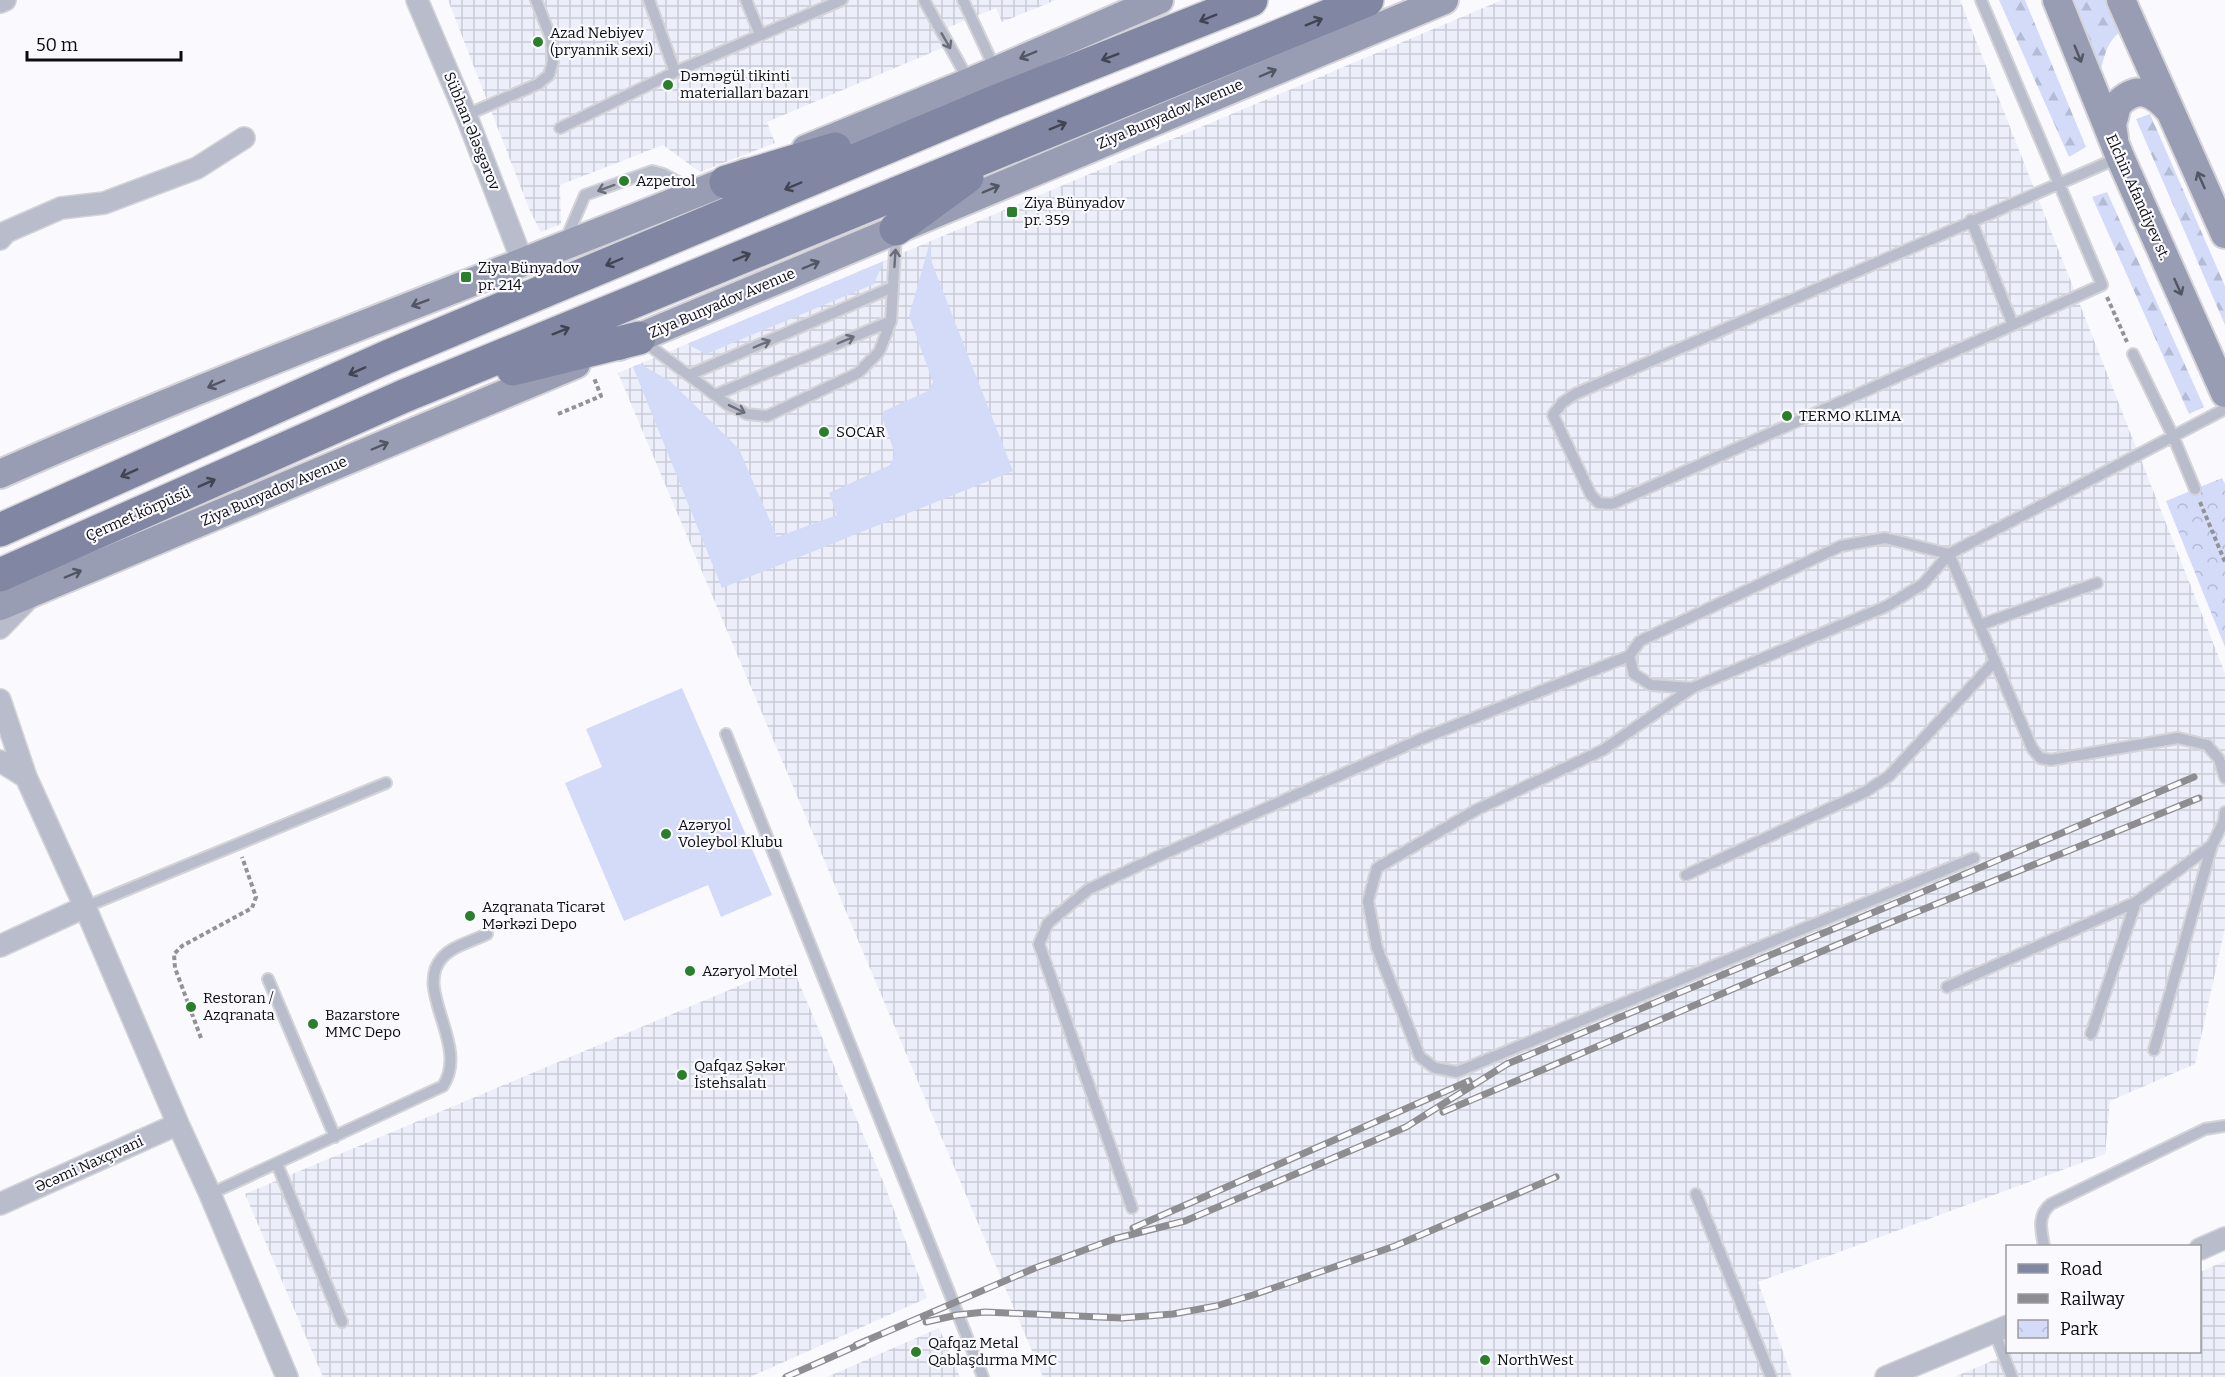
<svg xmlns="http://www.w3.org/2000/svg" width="2225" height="1377" font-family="Bitter,serif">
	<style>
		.industrial { fill: url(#industrial-grid) }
		.grass { fill: #d3dbf9 }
		.forest { fill: url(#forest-firs) }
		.park { fill: url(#park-crowns) }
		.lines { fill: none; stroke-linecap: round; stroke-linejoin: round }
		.service-casing { stroke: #d4d4d8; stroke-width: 14 }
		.minor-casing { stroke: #d4d4d8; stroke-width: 24 }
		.secondary-casing { stroke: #d4d4d8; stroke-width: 32 }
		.primary-casing { stroke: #d4d4d8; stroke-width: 36 }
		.path { stroke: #929297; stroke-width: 4; stroke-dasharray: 4.5 3; stroke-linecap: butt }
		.service { stroke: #b8bccb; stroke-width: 10 }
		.minor { stroke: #b8bccb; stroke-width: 21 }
		.secondary { stroke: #989db3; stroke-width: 28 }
		.primary { stroke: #8187a2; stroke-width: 33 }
		.rail-casing { stroke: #8d8d92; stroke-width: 7 }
		.rail { stroke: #fafafe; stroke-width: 4.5; stroke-dasharray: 14; stroke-linecap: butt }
		.oneway { stroke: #414453 }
		.oneway2 { stroke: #6b6d78 }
		.oneway3 { stroke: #525563 }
		.poi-dot { fill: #2b7f2c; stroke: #fafafe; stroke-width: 2 }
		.labels { text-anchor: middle; stroke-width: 4.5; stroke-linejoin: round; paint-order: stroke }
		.poi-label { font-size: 15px; fill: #0c0d13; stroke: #fafafe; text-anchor: start }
		.street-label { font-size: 15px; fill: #0c0d13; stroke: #fafafe }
	</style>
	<defs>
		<pattern id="industrial-grid" width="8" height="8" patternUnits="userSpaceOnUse" patternTransform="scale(1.5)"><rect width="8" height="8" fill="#eceef9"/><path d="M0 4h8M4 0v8" fill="none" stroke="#c9cbd5"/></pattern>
		<pattern id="forest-firs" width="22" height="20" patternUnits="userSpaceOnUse" patternTransform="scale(1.5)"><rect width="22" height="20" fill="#d3dbf9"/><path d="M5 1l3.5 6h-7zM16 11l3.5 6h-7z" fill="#b4bbd5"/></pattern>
		<pattern id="park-crowns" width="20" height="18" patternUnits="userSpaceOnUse" patternTransform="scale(1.5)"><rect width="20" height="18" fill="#d3dbf9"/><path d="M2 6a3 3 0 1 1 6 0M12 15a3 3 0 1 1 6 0" fill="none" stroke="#b4bbd5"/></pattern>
	</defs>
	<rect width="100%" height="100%" fill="#fafafe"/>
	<path class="industrial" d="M448,0H1056L1002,22L996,8L935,33L942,48L767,122L775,143L700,172L663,145L560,185L561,224L541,232L530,211Z
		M1502,0H1960L2225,673V928L2195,1064L2110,1101L2105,1154L1758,1282L1792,1377H1043L618,373Z
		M791,964L885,1186L927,1298L750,1377H323L245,1194Z
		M2225,1261V1377H1954L2013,1352H2200V1272Z
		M939,1328L960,1377H827Z"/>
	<path class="grass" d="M930,242L932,263L1013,471L722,588L633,367L640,364L670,381L739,449L777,537L837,515L829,493L890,465L895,454L882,417L884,411L928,391L933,382L909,316Z
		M884,261L874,284L706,354L687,344Z
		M682,688L772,895L721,917L708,885L624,921L565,783L602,767L586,729Z"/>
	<path class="forest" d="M1999,0H2025L2086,147L2069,157Z
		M2074,0H2105L2120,32C2107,42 2105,54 2101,69Z
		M2150,114L2225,286V325L2136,119Z
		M2107,192L2204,407L2189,414L2092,197Z"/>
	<path class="park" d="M2222,478L2225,484V647L2166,501Z"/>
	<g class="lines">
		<g class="service-casing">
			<path id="service" d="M649,0L675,72
				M746,0L760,34
				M924,0L969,81
				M963,0L995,69
				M1981,0L2102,285L2013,325
				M466,115L538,84L549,75L553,61L551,38L536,0
				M560,128L675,72L842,0
				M1971,220L2013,325L1612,504L1599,503L1591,495L1553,415L1562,403L1575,394L2118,158
				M566,239L585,195L652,171L663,174L693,190
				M642,340L728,405L747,414L767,416L858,373L879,352L891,321L896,233
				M2133,354L2173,436L2195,489
				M689,375L893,287
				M715,395L891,321
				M2225,409L1949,554L2032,748L2040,758L2051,760L2178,738L2207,745L2219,759L2225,778
				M1885,538L1949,554L1923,584L1887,606L1692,688L1651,685L1634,674L1629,656L1640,641L1841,546Z
				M1980,625L2097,583
				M1692,688L1603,750L1476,810L1377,868L1368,901L1377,948L1420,1057L1435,1068L1457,1072L1974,858
				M726,734L983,1377
				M1686,875L1865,792L1889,776L1995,661
				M85,907L386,783
				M268,979L335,1137
				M1947,987L2136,902L2212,845L2224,821L2225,812
				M2091,1034L2136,902
				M2154,1050L2212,845
				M277,1164L342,1322
				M210,1194L443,1086C470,1045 413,990 442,958C452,946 473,941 487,934
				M1696,1194L1771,1377
				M1132,1208L1039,944L1048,923L1089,889L1157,857L1421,739L1629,656
				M2044,1246C2041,1230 2037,1215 2051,1204L2205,1129L2225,1126
				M1994,1331L2012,1377"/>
		</g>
		<g class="minor-casing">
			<path id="minor" d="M417,0L466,115L523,263
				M0,2L5,0
				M0,239L6,232L61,208L104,203L197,168L244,138
				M0,628L29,598
				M0,700L26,777L85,907L178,1124L210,1194L287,1377
				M0,761L26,777
				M0,946L85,907
				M0,1204L178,1124
				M2200,1249L2225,1238
				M1886,1377L2008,1326"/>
		</g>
		<g class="secondary-casing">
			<path id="secondary" d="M2057,0L2120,157L2225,393
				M2121,0L2225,234
				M2114,138L2112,125L2117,105C2137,84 2153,91 2170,111
				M806,149L970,82L1159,0
				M619,346L1444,0
				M0,474C245,366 498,275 746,173
				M0,606L576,364"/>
		</g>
		<g class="primary-casing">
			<path id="primary" d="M726,182L835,149
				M896,229L967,177
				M513,369L639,338
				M0,530L387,357L997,101L1251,0
				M0,575L404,396L1367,0"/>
		</g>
		<path class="path" d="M2107,297L2127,342
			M558,414L601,396L594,378
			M2200,502L2225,562
			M201,1038L175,968L174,954L182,946L252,908L256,897L242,857"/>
		<use href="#service" class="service"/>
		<use href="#minor" class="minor"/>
		<use href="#secondary" class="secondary"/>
		<use href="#primary" class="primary"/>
		<g class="rail-casing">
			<path id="rail" d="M1443,1112L1872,930L2199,798
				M1133,1228L1469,1081
				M926,1322L957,1315L985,1312L1122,1318L1173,1314L1216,1306L1253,1295L1395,1246L1556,1177
				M856,1345L1035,1268L1079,1252L1114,1239L1185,1221L1406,1127L1507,1064L1913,896L2194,777
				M786,1377L863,1343"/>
		</g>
		<use href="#rail" class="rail"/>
	</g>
	<defs><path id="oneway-shaft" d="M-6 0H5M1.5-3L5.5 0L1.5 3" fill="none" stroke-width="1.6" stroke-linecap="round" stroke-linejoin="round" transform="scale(1.5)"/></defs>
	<g class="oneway">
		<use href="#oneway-shaft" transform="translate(1208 18) rotate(158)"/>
		<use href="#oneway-shaft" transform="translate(1314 22) rotate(-22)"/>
		<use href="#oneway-shaft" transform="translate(1110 57) rotate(159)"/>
		<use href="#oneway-shaft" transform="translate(1058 126) rotate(-22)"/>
		<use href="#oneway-shaft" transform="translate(793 186) rotate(157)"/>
		<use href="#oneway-shaft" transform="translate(742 257) rotate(-22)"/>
		<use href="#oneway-shaft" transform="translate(614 262) rotate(157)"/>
		<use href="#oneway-shaft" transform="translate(561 331) rotate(-22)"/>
		<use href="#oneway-shaft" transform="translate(357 371) rotate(156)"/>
		<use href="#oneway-shaft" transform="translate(129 473) rotate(156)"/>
		<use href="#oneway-shaft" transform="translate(207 483) rotate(-24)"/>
	</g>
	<g class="oneway2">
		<use href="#oneway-shaft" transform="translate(946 41) rotate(60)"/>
		<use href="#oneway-shaft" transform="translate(606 188) rotate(160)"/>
		<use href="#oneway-shaft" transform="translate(895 258) rotate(-86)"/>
		<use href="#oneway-shaft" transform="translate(846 340) rotate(-23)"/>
		<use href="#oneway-shaft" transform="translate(762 344) rotate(-23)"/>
		<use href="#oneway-shaft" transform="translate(737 409) rotate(26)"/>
	</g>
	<g class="oneway3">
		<use href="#oneway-shaft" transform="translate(2078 54) rotate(68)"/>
		<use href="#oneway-shaft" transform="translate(1028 55) rotate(157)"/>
		<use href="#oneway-shaft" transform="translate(1268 73) rotate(-23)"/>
		<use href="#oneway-shaft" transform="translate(2201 180) rotate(-114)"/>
		<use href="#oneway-shaft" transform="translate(991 189) rotate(-23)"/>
		<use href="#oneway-shaft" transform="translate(811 265) rotate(-23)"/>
		<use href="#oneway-shaft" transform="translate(2178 287) rotate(66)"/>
		<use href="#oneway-shaft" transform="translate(420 303) rotate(159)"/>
		<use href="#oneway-shaft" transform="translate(216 384) rotate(157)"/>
		<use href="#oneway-shaft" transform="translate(380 446) rotate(-23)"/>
		<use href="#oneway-shaft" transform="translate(73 574) rotate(-23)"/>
	</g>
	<g class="poi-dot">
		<circle cx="538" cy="42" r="6"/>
		<circle cx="668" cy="85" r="6"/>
		<circle cx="624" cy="181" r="6"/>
		<rect x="1006" y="206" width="12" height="12" rx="3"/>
		<rect x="460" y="271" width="12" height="12" rx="3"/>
		<circle cx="1787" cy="416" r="6"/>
		<circle cx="824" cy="432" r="6"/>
		<circle cx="666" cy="834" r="6"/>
		<circle cx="470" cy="916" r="6"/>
		<circle cx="690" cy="971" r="6"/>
		<circle cx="191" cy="1007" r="6"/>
		<circle cx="313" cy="1024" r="6"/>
		<circle cx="682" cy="1075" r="6"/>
		<circle cx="916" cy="1352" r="6"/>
		<circle cx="1485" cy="1360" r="6"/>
	</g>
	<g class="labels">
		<g class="poi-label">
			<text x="550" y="38">Azad Nebiyev<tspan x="550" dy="17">(pryannik sexi)</tspan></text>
			<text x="680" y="81">Dərnəgül tikinti<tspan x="680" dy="17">materialları bazarı</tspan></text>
			<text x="636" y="186">Azpetrol</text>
			<text x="1024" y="208">Ziya Bünyadov<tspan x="1024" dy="17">pr. 359</tspan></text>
			<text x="478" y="273">Ziya Bünyadov<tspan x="478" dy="17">pr. 214</tspan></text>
			<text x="1799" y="421">TERMO KLIMA</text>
			<text x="836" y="437">SOCAR</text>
			<text x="678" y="830">Azəryol<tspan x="678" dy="17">Voleybol Klubu</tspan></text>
			<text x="482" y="912">Azqranata Ticarət<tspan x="482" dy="17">Mərkəzi Depo</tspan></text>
			<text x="702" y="976">Azəryol Motel</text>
			<text x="203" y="1003">Restoran /<tspan x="203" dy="17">Azqranata</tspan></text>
			<text x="325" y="1020">Bazarstore<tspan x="325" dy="17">MMC Depo</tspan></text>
			<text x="694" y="1071">Qafqaz Şəkər<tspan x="694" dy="17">İstehsalatı</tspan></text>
			<text x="928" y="1348">Qafqaz Metal<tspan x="928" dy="17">Qablaşdırma MMC</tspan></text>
			<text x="1497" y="1365">NorthWest</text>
		</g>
		<g class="street-label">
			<text transform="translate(1170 114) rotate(-23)" y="5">Ziya Bunyadov Avenue</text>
			<text transform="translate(472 131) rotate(68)" y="5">Sübhan Ələsgərov</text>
			<text transform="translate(2138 197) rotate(66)" y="5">Elchin Afandiyev st.</text>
			<text transform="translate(722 303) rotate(-23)" y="5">Ziya Bunyadov Avenue</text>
			<text transform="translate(274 491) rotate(-23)" y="5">Ziya Bunyadov Avenue</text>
			<text transform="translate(138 514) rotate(-24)" y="5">Çermet körpüsü</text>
			<text transform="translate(89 1164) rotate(-24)" y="5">Əcəmi Naxçıvani</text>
		</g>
	</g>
	<rect x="2006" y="1245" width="195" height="108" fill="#fafafe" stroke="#9b9ba0" stroke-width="1.5"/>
	<rect x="2018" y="1264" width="30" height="9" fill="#8187a2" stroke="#9b9ba0" stroke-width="1.5"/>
	<text x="2060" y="1275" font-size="18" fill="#0c0d13">Road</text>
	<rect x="2018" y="1294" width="30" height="9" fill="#8d8d92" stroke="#9b9ba0" stroke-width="1.5"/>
	<text x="2060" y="1305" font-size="18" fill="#0c0d13">Railway</text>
	<rect x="2018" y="1320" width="30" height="18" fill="url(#park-crowns)" stroke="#9b9ba0" stroke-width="1.5"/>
	<text x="2060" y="1335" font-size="18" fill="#0c0d13">Park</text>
	<path d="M27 51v9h154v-9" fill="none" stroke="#0c0d13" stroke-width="3"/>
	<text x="36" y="51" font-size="18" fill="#0c0d13" stroke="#fafafe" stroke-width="4.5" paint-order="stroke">50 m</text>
</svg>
